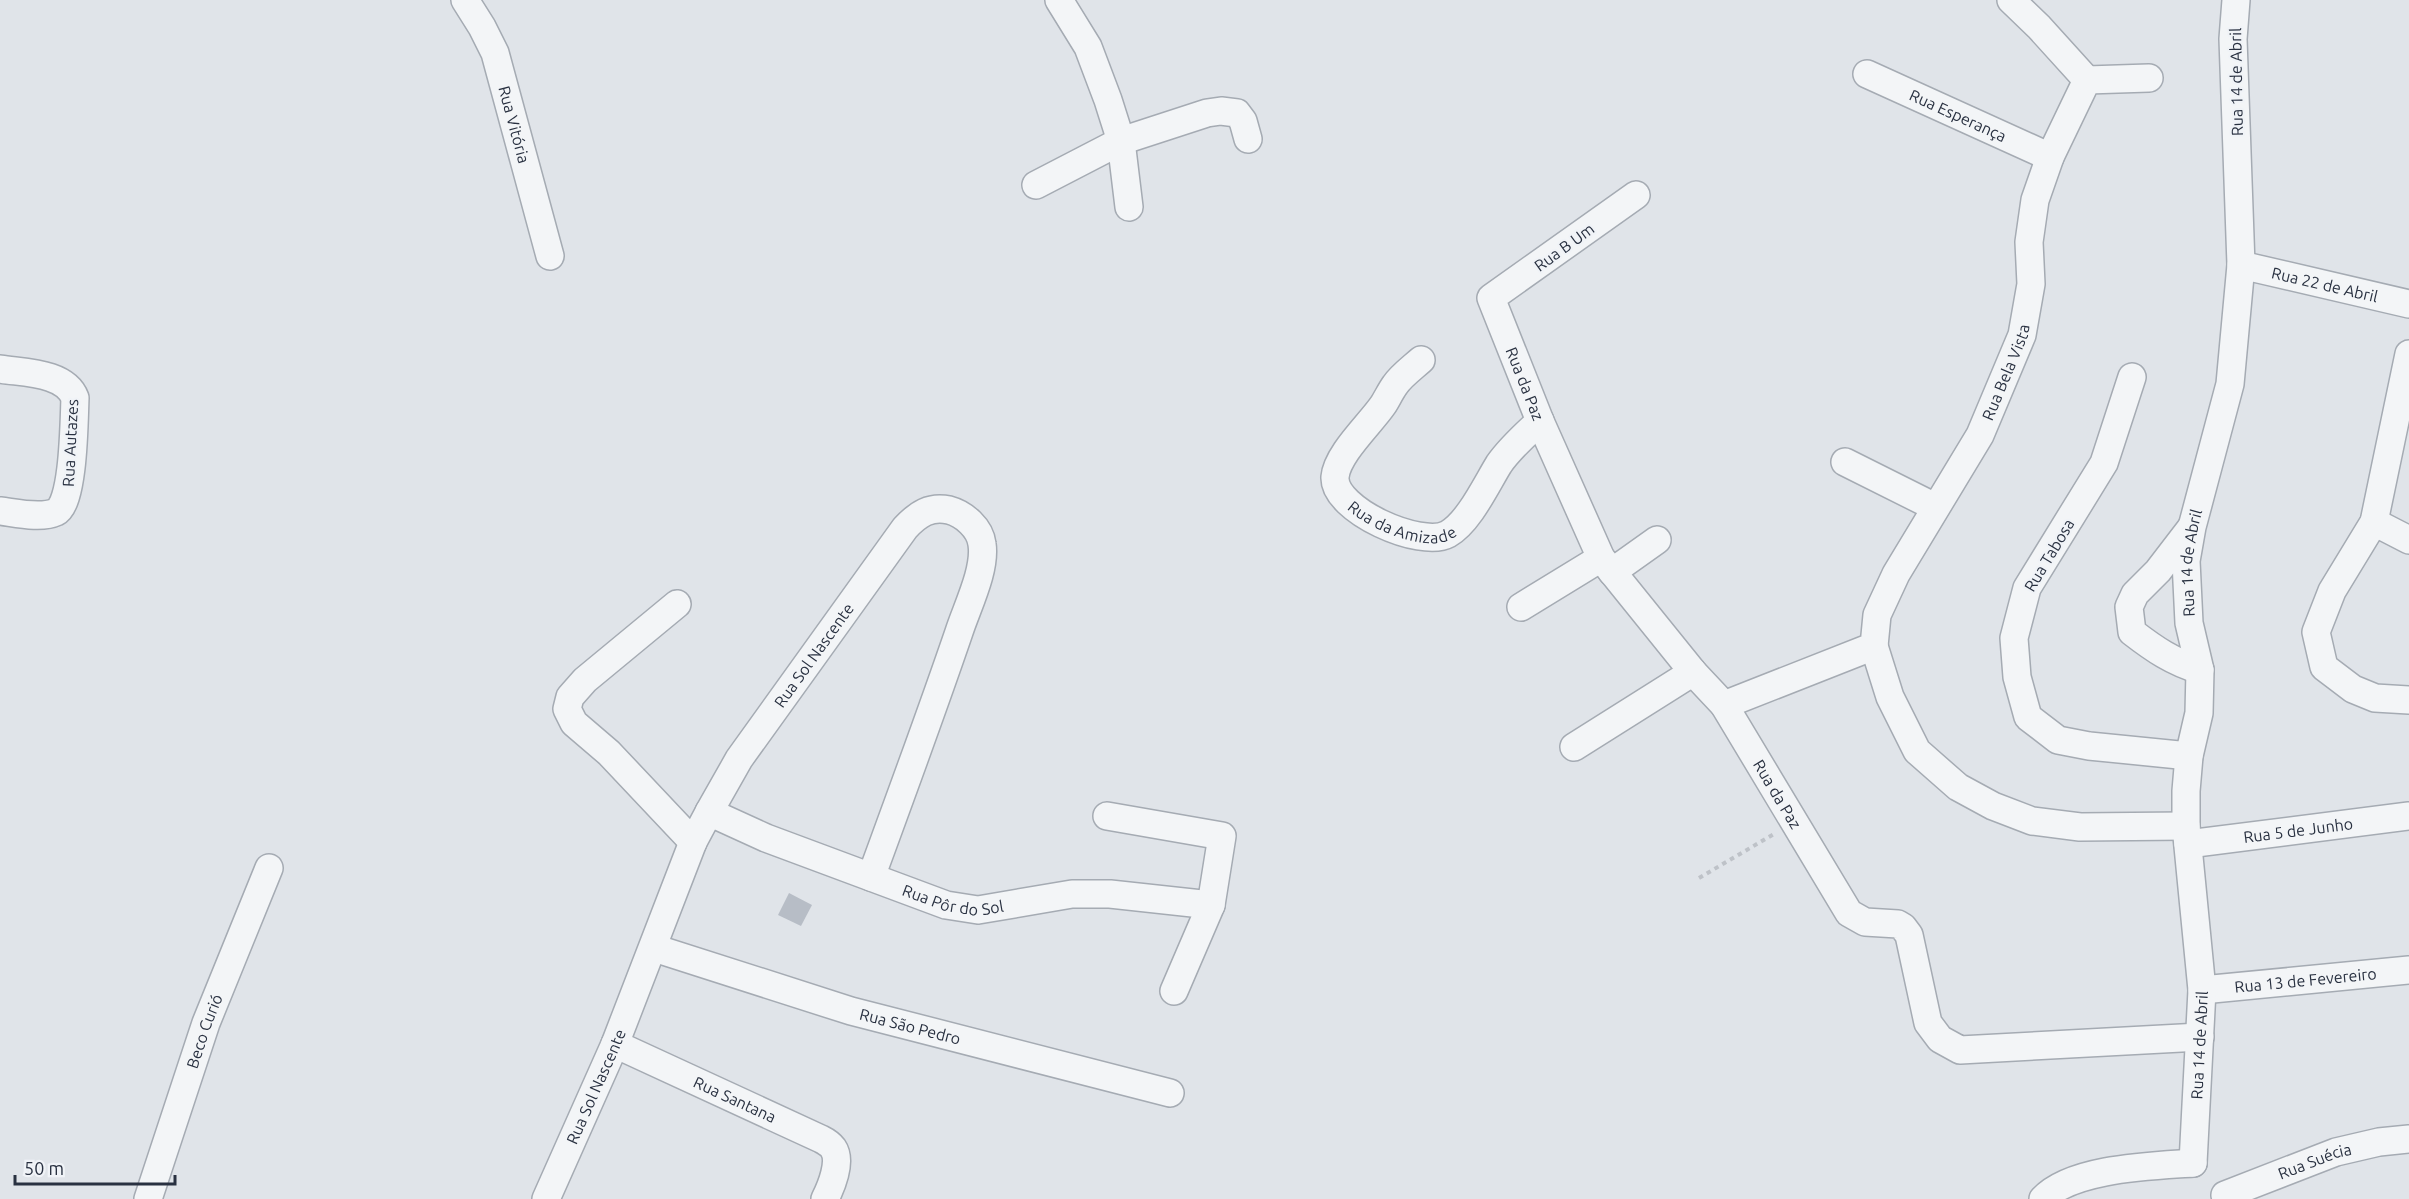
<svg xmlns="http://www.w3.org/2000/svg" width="2409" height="1199" font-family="Ubuntu,sans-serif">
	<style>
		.building { fill: #b7bdc6 }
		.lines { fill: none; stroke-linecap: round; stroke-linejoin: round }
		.minor-casing { stroke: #a5abb3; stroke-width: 30 }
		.path { stroke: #bec2c8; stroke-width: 4; stroke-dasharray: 4.5 4.5; stroke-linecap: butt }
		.minor { stroke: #f3f5f7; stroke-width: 27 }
		.labels { text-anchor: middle; stroke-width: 4.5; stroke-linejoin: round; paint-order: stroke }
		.street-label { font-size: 16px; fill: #293141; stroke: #f0f3f7 }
	</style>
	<rect width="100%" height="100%" fill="#e0e4e9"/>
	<path class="building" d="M789,893L812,905L801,926L778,915Z"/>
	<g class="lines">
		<g class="minor-casing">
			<g id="minor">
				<path id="s1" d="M465,0L482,27L495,53L550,256"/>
				<path d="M1059,0L1088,47L1108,100L1121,141L1129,207"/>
				<path d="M2011,0L2039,27L2087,80"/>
				<path id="s2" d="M1867,74L2050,157"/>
				<path d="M1036,185L1121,141L1207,113L1221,111L1237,113L1243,121L1248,139"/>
				<path id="s3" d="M1636,195L1491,298L1540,421L1601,558L1693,672L1724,705L1849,913L1865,922L1898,924L1903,927L1909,935L1928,1023L1940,1039L1960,1050L2200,1037"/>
				<path id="s4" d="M2241,265L2409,304"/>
				<path d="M2409,354L2374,522L2332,591L2316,632L2324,667L2353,689L2375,698L2409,700"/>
				<path id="s5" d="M1421,360C1412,368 1401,376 1395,385C1390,392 1387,399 1383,405C1370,424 1337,454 1335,477C1333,510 1421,549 1448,534C1469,522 1486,485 1499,464C1510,448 1526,434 1540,421"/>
				<path d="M0,369C23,373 65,372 75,398C74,419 74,503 56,512C41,519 16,513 0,511"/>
				<path d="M2132,377L2104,463L2027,588L2014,638L2017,677L2028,717L2058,740L2089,746L2189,756"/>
				<path d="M1845,462L1935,507"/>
				<path d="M2374,522L2409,540"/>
				<path d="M2191,528L2158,571L2135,594L2129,607L2132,632C2154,649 2173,662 2200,670"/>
				<path d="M1612,572L1657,540"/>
				<path d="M677,604L585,680L570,697L567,709L574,723L609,753L693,842"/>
				<path d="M1521,607L1601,558"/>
				<path d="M1874,646L1890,697L1917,751L1958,787L1993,806L2032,821L2080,827L2186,826"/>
				<path id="s6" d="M1724,705L1874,646L1877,615L1896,574L1980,435L2022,335L2031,284L2029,242L2035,200L2050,157L2087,80L2149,78"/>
				<path d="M1574,747L1693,672"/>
				<path id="s7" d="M709,812L766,838L946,905L978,910L1072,894H1110L1211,905"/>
				<path d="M1107,816L1222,836L1211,905L1174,991"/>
				<path id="s8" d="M2188,844L2409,816"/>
				<path id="s9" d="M654,948L851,1011L1170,1093"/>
				<path id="s10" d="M2202,990L2409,970"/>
				<path id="s11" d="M615,1044L821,1139C825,1141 830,1144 833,1148C842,1161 831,1187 825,1199"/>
				<path id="s12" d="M2193,1163L2202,990L2186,826V791L2189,756L2199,713L2200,670L2189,623L2186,561L2192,527L2230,384L2241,265L2233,39L2236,0"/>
				<path id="s13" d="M2225,1195L2336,1152L2379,1142L2409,1139"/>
				<path id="s14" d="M148,1199L206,1023L269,868"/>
				<path id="s15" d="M546,1199L615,1044L693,842L709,812L739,759L905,528C918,514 930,506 949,510C964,514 980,528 982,544C986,570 967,607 959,632C931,714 901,795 871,877"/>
				<path d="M2043,1199C2072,1168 2152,1166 2193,1163"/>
			</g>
		</g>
		<path class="path" d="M1699,878L1774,834"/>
		<use href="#minor" class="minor"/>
	</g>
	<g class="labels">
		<g class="street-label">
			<text transform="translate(2236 82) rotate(-91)" y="6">Rua 14 de Abril</text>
			<text dy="6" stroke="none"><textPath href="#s2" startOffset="100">Rua Esperança</textPath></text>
			<text dy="6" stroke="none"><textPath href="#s1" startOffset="135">Rua Vitória</textPath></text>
			<text transform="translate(1564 247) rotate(-36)" y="6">Rua B Um</text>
			<text dy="6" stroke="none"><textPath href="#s4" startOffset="86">Rua 22 de Abril</textPath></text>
			<text dy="6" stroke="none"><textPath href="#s6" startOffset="468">Rua Bela Vista</textPath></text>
			<text dy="6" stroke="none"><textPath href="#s3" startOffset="270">Rua da Paz</textPath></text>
			<text transform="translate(70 443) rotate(-87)" y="6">Rua Autazes</text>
			<text dy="6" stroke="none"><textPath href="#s5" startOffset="236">Rua da Amizade</textPath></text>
			<text transform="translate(2049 555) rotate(-59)" y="6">Rua Tabosa</text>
			<text dy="6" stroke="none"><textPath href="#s12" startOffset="604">Rua 14 de Abril</textPath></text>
			<text dy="6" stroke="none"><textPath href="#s15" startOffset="609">Rua Sol Nascente</textPath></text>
			<text dy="6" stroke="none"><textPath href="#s3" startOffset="756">Rua da Paz</textPath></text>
			<text dy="6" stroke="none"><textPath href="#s8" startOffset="111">Rua 5 de Junho</textPath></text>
			<text dy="6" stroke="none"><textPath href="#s7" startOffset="261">Rua Pôr do Sol</textPath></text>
			<text dy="6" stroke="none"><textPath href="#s10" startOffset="104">Rua 13 de Fevereiro</textPath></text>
			<text dy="6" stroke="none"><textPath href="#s9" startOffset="268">Rua São Pedro</textPath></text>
			<text dy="6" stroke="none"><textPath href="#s14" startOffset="177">Beco Curió</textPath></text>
			<text dy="6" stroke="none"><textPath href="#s12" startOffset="118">Rua 14 de Abril</textPath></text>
			<text dy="6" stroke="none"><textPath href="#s15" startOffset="123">Rua Sol Nascente</textPath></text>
			<text dy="6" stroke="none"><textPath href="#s11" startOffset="132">Rua Santana</textPath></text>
			<text dy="6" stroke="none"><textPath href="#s13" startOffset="96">Rua Suécia</textPath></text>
		</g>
	</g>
	<path d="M15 1175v9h160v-9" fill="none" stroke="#293141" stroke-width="3"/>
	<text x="24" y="1175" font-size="18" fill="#293141" stroke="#f0f3f7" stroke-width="4.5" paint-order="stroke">50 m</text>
</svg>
